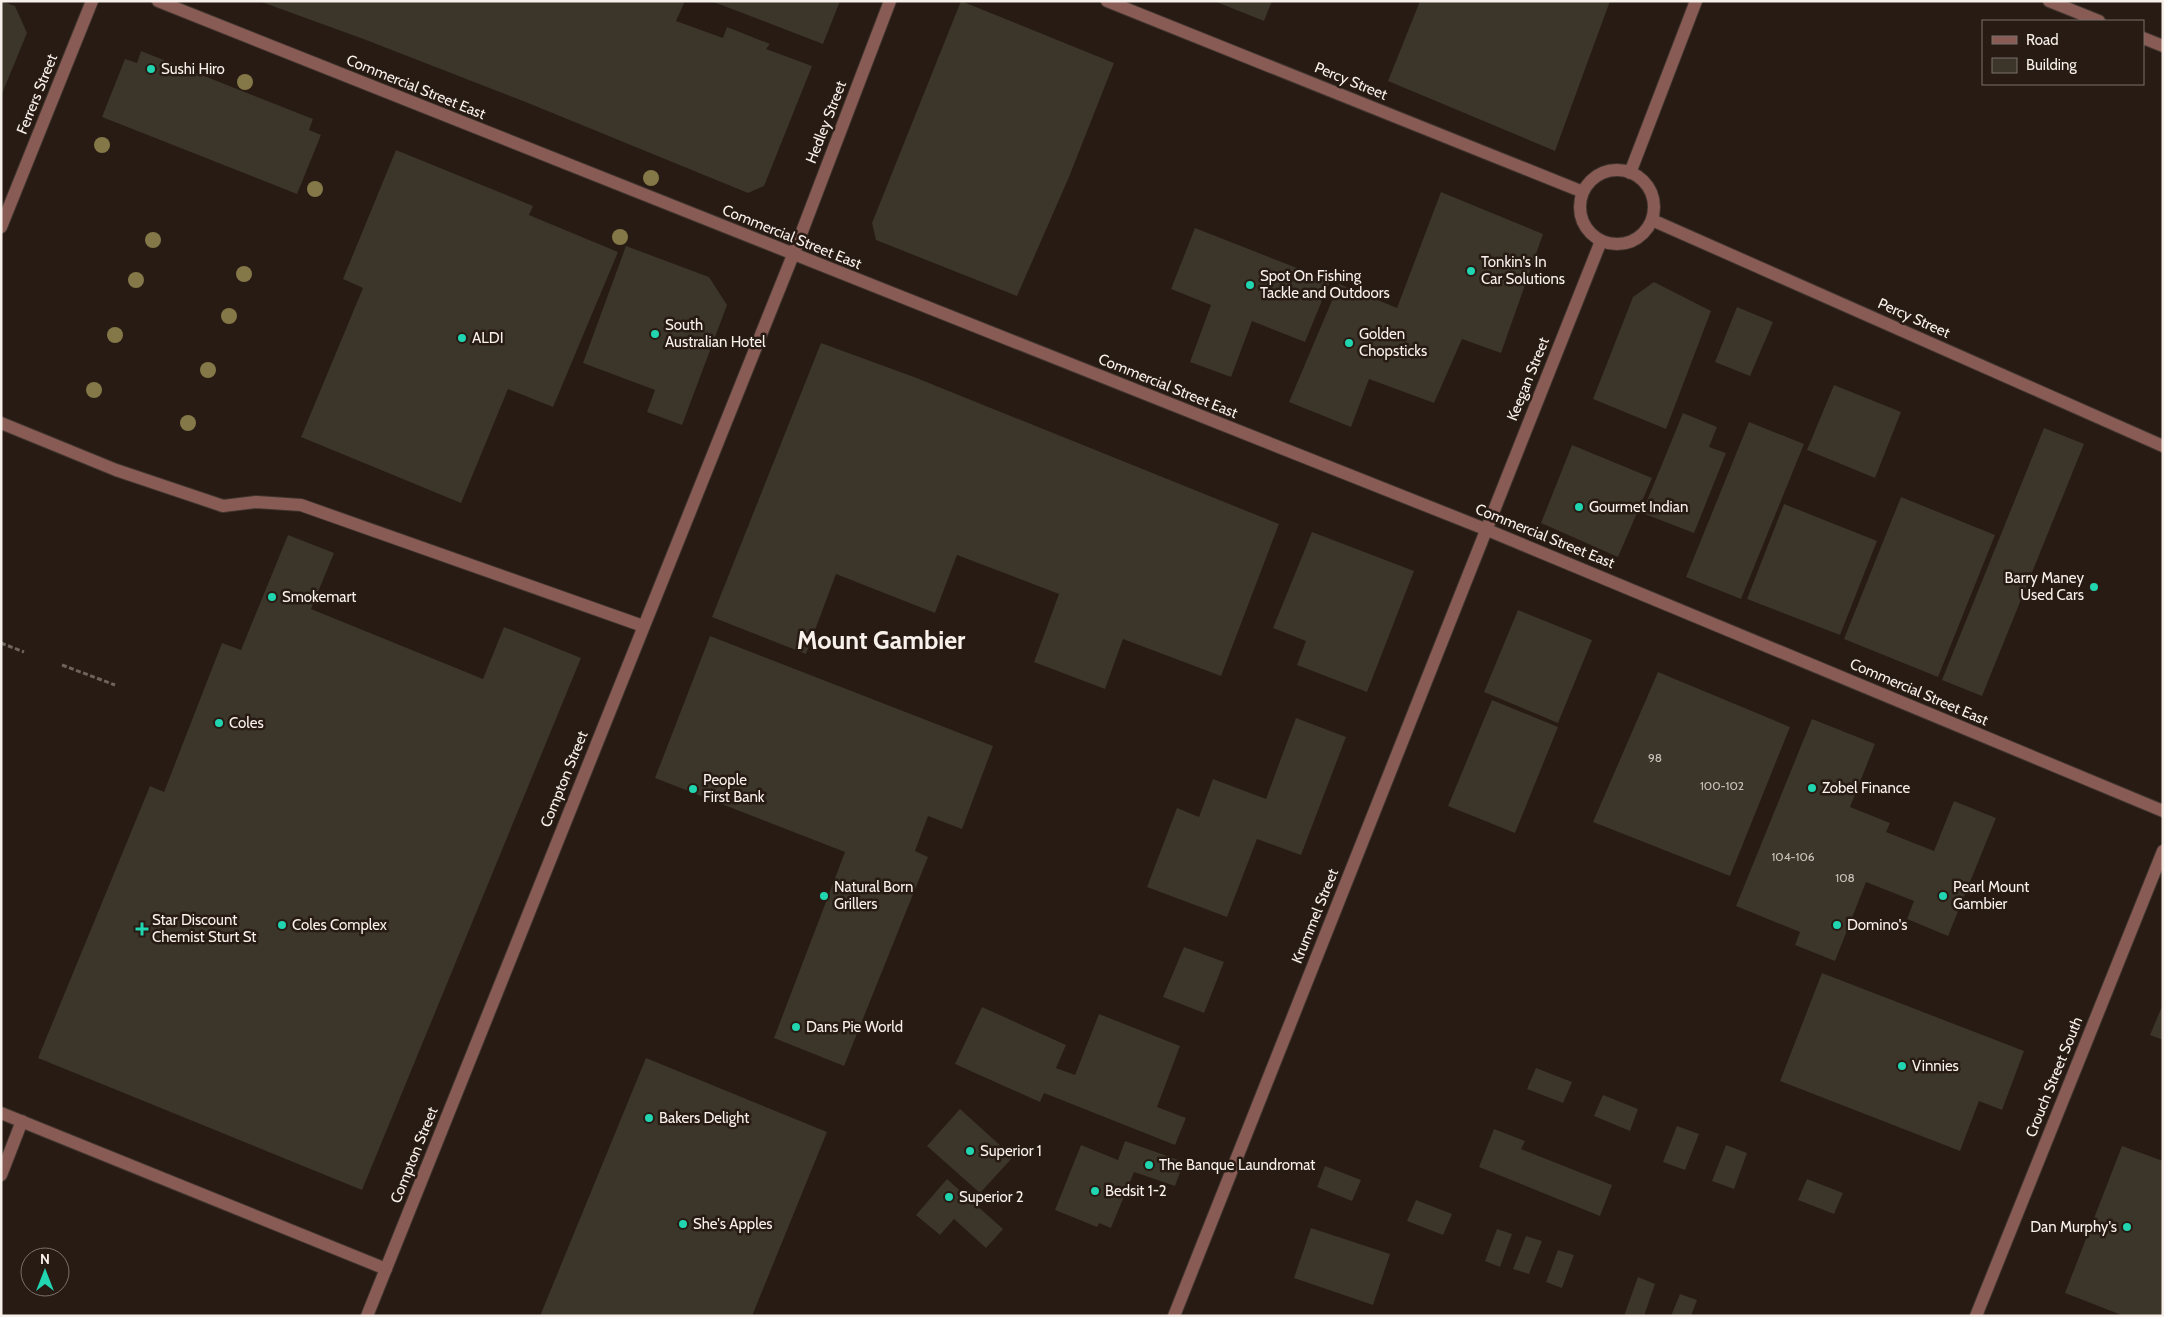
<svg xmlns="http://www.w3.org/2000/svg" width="2164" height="1317" font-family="Cabin,sans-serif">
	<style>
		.building { fill: #3c3529 }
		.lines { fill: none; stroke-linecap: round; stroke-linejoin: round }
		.service-casing { stroke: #40352e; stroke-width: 14 }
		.minor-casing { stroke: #40352e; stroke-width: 14 }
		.tertiary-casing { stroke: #40352e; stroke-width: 14 }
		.path { stroke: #6e635d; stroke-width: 3; stroke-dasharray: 5 2.5; stroke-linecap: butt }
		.service { stroke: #885c55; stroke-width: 12 }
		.minor { stroke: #885c55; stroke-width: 12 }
		.tertiary { stroke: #885c55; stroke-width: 12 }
		.tree { fill: #847848 }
		.poi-dot { fill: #20d5b0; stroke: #271b14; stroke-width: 2 }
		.labels { text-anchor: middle; stroke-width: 5; stroke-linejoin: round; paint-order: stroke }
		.number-label { font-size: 12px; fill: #c9c1ba }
		.poi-label { font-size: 15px; fill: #f8f0eb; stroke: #271b14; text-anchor: start }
		.street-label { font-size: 15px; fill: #f8f0eb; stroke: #271b14 }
		.town-label { font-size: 25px; font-weight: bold; fill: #f8f0eb; stroke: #271b14 }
	</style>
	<rect width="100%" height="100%" fill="#271b14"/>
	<path class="building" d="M1,1L15,6L27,33L1,96Z
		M259,1H685L676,21L723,38L727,27L770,44L766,49L812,66L764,186L748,193L528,103L366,40Z
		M711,1H840L823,44Z
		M961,1L1114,63L1069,177L1017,296L876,240L872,223Z
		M1214,1H1272L1264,21Z
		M1420,1H1610L1555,151L1388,81Z
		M141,51L313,119L309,130L321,135L297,194L102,117L125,59L137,63Z
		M396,150L533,206L529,215L618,252L553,407L508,389L461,503L301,437L363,288L343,279Z
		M1441,192L1543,234L1501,353L1462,339L1434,403L1369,379L1351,427L1289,402L1339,284L1397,308Z
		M1195,228L1330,281L1305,342L1252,321L1231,377L1190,362L1211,305L1171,289Z
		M626,246L709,277L727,305L682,425L647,412L655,390L583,363Z
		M1654,282L1711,311L1666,429L1593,399L1633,297Z
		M1737,307L1773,322L1750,376L1715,362Z
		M821,343L914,377L1279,524L1221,676L1123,639L1105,689L1034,662L1059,594L957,555L935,613L836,574L806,654L712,617Z
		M1834,385L1901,412L1875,478L1807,450Z
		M1683,413L1717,427L1709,447L1726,453L1694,533L1642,513Z
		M1749,422L1804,444L1741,599L1686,577Z
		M2044,428L2084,444L1982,696L1942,680Z
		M1572,445L1652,478L1618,557L1541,523Z
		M1901,497L1995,535L1938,677L1844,639Z
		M1784,504L1877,541L1840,635L1747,599Z
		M1312,532L1414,571L1367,692L1297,665L1306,641L1273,628Z
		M288,535L334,553L311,609L483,679L504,627L581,658L362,1190L38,1058L150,786L164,792L222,643L241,650Z
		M1518,610L1592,640L1558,723L1484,692Z
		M710,636L993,746L962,829L928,816L915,851L928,857L844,1066L774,1038L845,852L655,778Z
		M1658,672L1790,727L1730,876L1593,822Z
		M1492,700L1558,727L1515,833L1448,806Z
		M1296,718L1346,737L1301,855L1257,839L1227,917L1147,887L1177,808L1199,817L1213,779L1266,799Z
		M1812,719L1875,744L1850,807L1890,823L1886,832L1934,851L1954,801L1996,818L1948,936L1907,919L1914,901L1866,882L1835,961L1795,945L1800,932L1736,906Z
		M1184,947L1224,962L1204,1013L1163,997Z
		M1822,973L2024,1051L2002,1110L1979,1101L1960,1151L1780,1081Z
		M2163,1004V1040L2150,1035Z
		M982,1007L1066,1045L1056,1068L1075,1075L1099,1014L1180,1046L1157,1107L1186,1118L1175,1145L1044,1093L1040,1102L955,1064Z
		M646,1058L827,1132L752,1316H540Z
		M1536,1068L1572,1082L1563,1103L1527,1089Z
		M1603,1095L1638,1109L1630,1131L1594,1116Z
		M960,1109L1013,1157L980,1193L927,1146Z
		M1677,1126L1699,1134L1685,1170L1663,1162Z
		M1494,1129L1525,1141L1521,1149L1612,1185L1600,1216L1479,1167Z
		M1125,1141L1184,1162L1175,1186L1134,1172L1111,1228L1099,1223L1097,1227L1055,1210L1081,1145L1118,1160Z
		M1726,1145L1747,1153L1734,1189L1712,1181Z
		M2122,1146L2163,1161V1316H2124L2065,1293Z
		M1325,1166L1361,1180L1352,1201L1317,1187Z
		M947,1179L1003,1229L986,1248L954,1219L940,1235L916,1215Z
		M1807,1179L1843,1193L1834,1214L1798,1200Z
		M1416,1200L1452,1214L1443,1235L1407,1221Z
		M1311,1228L1390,1254L1373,1305L1294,1278Z
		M1497,1229L1512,1234L1500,1267L1485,1261Z
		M1526,1236L1542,1241L1529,1274L1513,1269Z
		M1558,1250L1574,1255L1562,1288L1546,1282Z
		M1638,1277L1655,1284L1644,1316H1624Z
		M1680,1294L1697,1300L1691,1316H1671Z"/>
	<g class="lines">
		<g class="service-casing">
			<path id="service" d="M1,423L116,470L223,506L256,502L301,505L643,626
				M1,1113L386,1269
				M1,1175L22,1121"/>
		</g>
		<g class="minor-casing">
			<path id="minor" d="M1107,1L1583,192
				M2049,1L2099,21
				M2143,38L2163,46
				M1580 207a37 37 0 1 1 74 0a37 37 0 1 1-74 0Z
				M1630,173L1696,1
				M1652,220L2163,446
				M1,227L92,1
				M367,1316L793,255L890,1
				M1174,1316L1601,241"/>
		</g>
		<g class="tertiary-casing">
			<path id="tertiary" d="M158,1L1485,529L2163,811
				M1976,1316L2163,851"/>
		</g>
		<path class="path" d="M1,643L24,652
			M62,665L115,685"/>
		<use href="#service" class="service"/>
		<use href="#minor" class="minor"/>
		<use href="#tertiary" class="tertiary"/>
	</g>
	<g class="tree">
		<circle cx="245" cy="82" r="8"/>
		<circle cx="102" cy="145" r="8"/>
		<circle cx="651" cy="178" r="8"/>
		<circle cx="315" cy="189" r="8"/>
		<circle cx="620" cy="237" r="8"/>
		<circle cx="153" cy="240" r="8"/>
		<circle cx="244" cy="274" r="8"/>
		<circle cx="136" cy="280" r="8"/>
		<circle cx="229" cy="316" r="8"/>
		<circle cx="115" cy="335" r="8"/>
		<circle cx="208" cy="370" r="8"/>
		<circle cx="94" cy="390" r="8"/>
		<circle cx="188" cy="423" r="8"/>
	</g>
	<g class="poi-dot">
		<circle cx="151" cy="69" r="5"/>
		<circle cx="1471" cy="271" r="5"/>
		<circle cx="1250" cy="285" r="5"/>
		<circle cx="655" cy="334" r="5"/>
		<circle cx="462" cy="338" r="5"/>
		<circle cx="1349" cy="343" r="5"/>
		<circle cx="1579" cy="507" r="5"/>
		<circle cx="2094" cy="587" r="5"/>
		<circle cx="272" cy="597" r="5"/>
		<circle cx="219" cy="723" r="5"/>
		<circle cx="1812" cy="788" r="5"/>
		<circle cx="693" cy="789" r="5"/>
		<circle cx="824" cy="896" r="5"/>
		<circle cx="1943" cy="896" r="5"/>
		<circle cx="282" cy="925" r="5"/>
		<circle cx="1837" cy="925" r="5"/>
		<path d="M139.5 921.5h5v5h5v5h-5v5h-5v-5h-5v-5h5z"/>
		<circle cx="796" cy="1027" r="5"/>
		<circle cx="1902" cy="1066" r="5"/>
		<circle cx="649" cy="1118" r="5"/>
		<circle cx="970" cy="1151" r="5"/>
		<circle cx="1149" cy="1165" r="5"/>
		<circle cx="1095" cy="1191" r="5"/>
		<circle cx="949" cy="1197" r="5"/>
		<circle cx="683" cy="1224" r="5"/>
		<circle cx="2127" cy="1227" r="5"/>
	</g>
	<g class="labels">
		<g class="number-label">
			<text x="1655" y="762">98</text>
			<text x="1722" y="790">100-102</text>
			<text x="1793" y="861">104-106</text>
			<text x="1845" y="882">108</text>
		</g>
		<g class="poi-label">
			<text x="161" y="74">Sushi Hiro</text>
			<text x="1481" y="267">Tonkin's In<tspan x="1481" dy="17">Car Solutions</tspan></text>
			<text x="1260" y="281">Spot On Fishing<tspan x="1260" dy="17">Tackle and Outdoors</tspan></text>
			<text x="665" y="330">South<tspan x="665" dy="17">Australian Hotel</tspan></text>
			<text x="1359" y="339">Golden<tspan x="1359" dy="17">Chopsticks</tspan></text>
			<text x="472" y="343">ALDI</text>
			<text x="1589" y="512">Gourmet Indian</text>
			<text x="2084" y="583" text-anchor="end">Barry Maney<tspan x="2084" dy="17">Used Cars</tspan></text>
			<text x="282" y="602">Smokemart</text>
			<text x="229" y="728">Coles</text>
			<text x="703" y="785">People<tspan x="703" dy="17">First Bank</tspan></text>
			<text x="1822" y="793">Zobel Finance</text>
			<text x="834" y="892">Natural Born<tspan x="834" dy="17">Grillers</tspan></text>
			<text x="1953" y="892">Pearl Mount<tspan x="1953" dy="17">Gambier</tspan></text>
			<text x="152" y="925">Star Discount<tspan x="152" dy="17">Chemist Sturt St</tspan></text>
			<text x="292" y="930">Coles Complex</text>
			<text x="1847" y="930">Domino's</text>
			<text x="806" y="1032">Dans Pie World</text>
			<text x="1912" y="1071">Vinnies</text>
			<text x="659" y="1123">Bakers Delight</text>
			<text x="980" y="1156">Superior 1</text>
			<text x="1159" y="1170">The Banque Laundromat</text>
			<text x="1105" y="1196">Bedsit 1-2</text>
			<text x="959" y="1202">Superior 2</text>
			<text x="693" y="1229">She's Apples</text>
			<text x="2117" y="1232" text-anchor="end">Dan Murphy's</text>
		</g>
		<g class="street-label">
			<text transform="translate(1351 81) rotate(22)" y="5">Percy Street</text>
			<text transform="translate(416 87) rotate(22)" y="5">Commercial Street East</text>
			<text transform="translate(37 94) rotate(-68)" y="5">Ferrers Street</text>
			<text transform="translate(826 122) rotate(-69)" y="5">Hedley Street</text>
			<text transform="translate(792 237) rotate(22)" y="5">Commercial Street East</text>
			<text transform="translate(1914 318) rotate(24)" y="5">Percy Street</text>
			<text transform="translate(1528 379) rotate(-68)" y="5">Keegan Street</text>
			<text transform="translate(1168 386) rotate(22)" y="5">Commercial Street East</text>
			<text transform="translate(1545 536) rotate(22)" y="5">Commercial Street East</text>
			<text transform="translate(1919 692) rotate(23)" y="5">Commercial Street East</text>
			<text transform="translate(564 779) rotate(-68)" y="5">Compton Street</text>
			<text transform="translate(1315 916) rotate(-68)" y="5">Krummel Street</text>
			<text transform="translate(2054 1077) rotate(-68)" y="5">Crouch Street South</text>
			<text transform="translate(414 1155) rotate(-68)" y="5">Compton Street</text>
		</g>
		<g class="town-label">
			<text x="881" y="649">Mount Gambier</text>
		</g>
	</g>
	<rect width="2164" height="1317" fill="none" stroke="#f8f0eb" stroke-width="5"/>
	<rect x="1982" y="20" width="162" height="65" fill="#271b14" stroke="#7b706a"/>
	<rect x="1992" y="36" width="25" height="8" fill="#885c55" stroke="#7b706a"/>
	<text x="2026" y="45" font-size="15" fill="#f8f0eb">Road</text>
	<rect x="1992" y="58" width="25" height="15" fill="#3c3529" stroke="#7b706a"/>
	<text x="2026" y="70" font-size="15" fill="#f8f0eb">Building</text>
	<g transform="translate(45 1272)"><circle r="24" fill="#271b14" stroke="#7b706a"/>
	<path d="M0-4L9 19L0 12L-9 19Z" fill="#20d5b0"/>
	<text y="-8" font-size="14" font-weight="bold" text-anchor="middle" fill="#f8f0eb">N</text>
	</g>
</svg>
